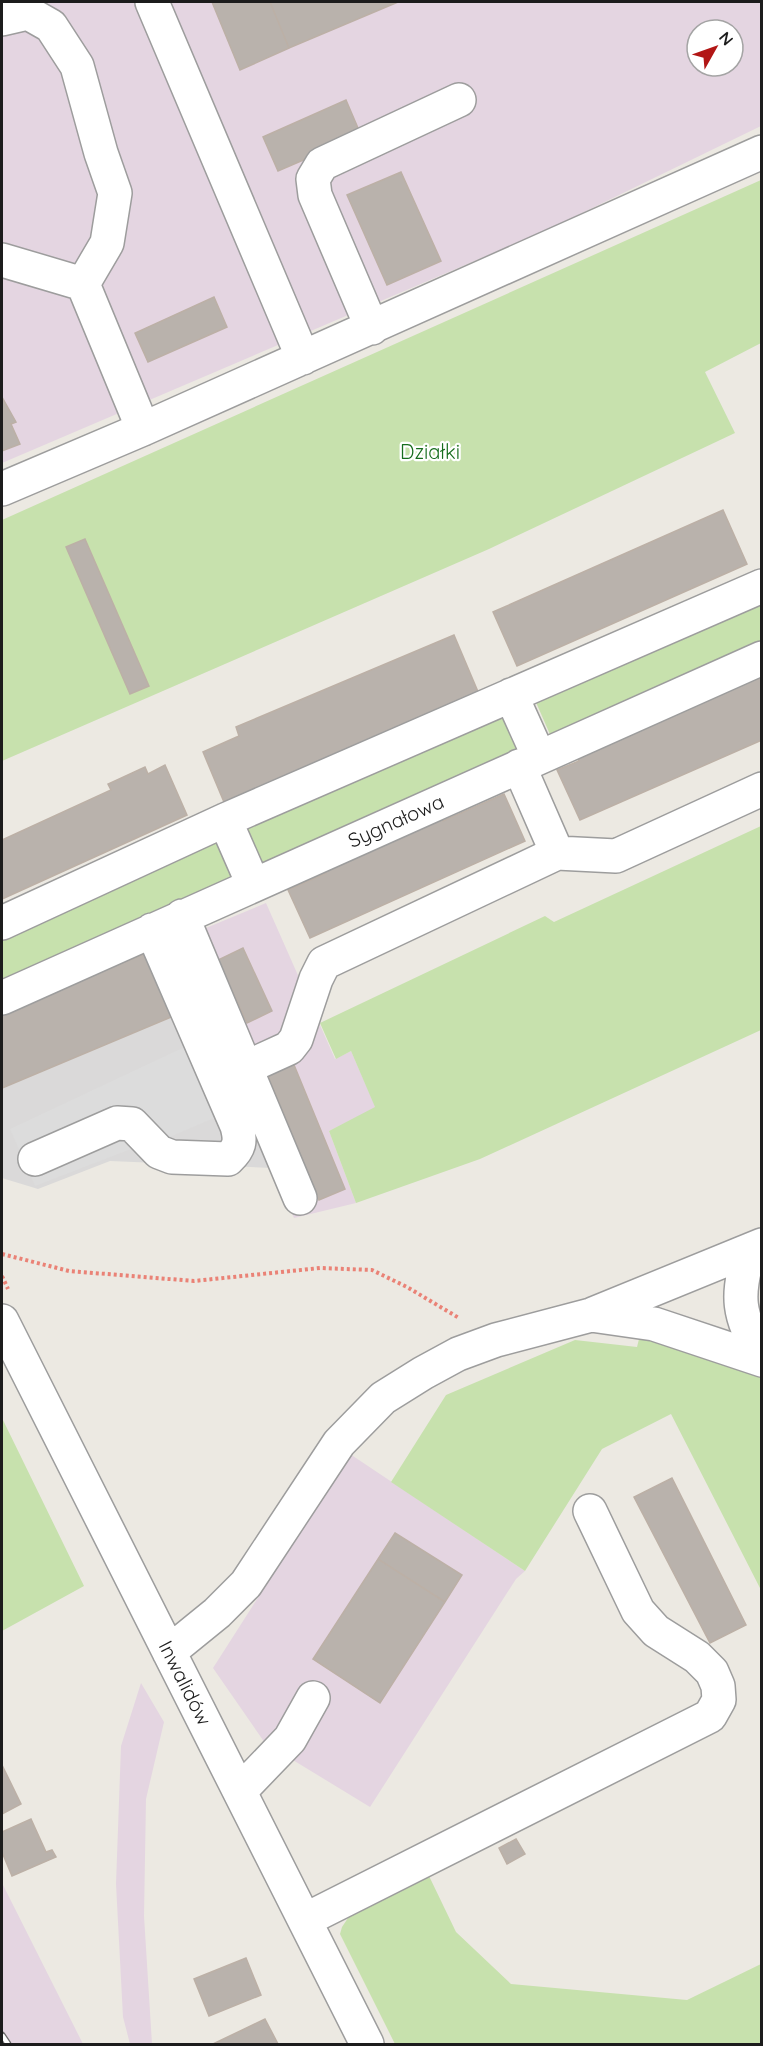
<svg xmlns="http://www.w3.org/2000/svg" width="763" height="2046" font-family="Quicksand,sans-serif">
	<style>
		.residential { fill: #dad9d9 }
		.industrial { fill: #e4d5e1; fill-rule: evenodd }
		.grass { fill: #c7e1ad }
		.parking { fill: #dcdcdc }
		.building { fill: #b9b2ac; stroke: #bcb0a6; stroke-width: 1.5 }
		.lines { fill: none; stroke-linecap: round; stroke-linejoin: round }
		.minor-casing { stroke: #9d9d9d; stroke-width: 36 }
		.path { stroke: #ea8276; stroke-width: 4; stroke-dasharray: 3 3; stroke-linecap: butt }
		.minor { stroke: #fff; stroke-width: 33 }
		.rail-casing { stroke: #6a6a6a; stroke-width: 7 }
		.rail { stroke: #fff; stroke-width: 4.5; stroke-dasharray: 14; stroke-linecap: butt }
		.labels { text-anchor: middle; stroke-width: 4.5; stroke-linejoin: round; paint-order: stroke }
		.park-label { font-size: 20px; fill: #176d1e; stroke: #fff }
		.street-label { font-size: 20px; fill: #1c1c1c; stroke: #fff }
	</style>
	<rect width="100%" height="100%" fill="#ece9e2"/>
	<path class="residential" d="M177,940L273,1168L110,1161L38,1189L2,1178V1013Z"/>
	<path class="industrial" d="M2,2H761V126L547,230L2,463ZM697,30H733V66H697Z
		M266,903L335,1059L351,1051L376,1108L329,1131L356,1203L294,1218L177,940Z
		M350,1454L525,1571L516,1579L370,1807L265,1743L213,1668Z
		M141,1683L164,1722L146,1799L144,1916L152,2044H130L123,2017L116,1884L121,1746Z
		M2,1883L83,2044H2Z"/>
	<path class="grass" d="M761,180V343L705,372L735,433L489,549L2,761V520Z
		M761,602V649L552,739L535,700Z
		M503,710L522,753L259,868L240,825Z
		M761,826V1030L480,1159L356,1203L329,1131L375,1107L351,1051L336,1059L320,1023L545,916L554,922Z
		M221,835L241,879L2,985V932Z
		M640,1335L761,1368V1590L671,1414L602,1449L525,1571L391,1482L446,1395L575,1340L637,1347Z
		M2,1418L84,1586L2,1631Z
		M429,1876L456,1932L511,1984L687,2000L761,1964V2044H395L340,1934L342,1927L350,1915Z"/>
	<path class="parking" d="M210,1035L242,1106L172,1136L131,1149L35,1186L10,1129Z"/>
	<path class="building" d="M212,2H270L289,48L240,70Z
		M270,2H398L289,48Z
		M346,100L361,135L278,171L263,137Z
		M401,172L441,261L387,285L347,195Z
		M214,297L227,327L148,362L135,333Z
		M2,397L16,422L11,424L20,444L2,451Z
		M723,510L747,564L517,666L493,612Z
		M85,539L149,686L130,694L66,547Z
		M454,635L479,694L224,802L203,752L239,736L236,727Z
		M762,674V740L580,820L557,770L579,761L576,756Z
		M165,765L187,815L2,899V840L111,790L108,784L145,767L148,774Z
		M504,794L525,841L310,938L288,890L326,873L323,864L439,812L443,821Z
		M243,948L272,1011L247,1023L218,960Z
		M150,951L176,1015L2,1088V1013L111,961L113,967Z
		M292,1060L345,1189L319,1200L266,1071Z
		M672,1478L746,1625L710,1643L634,1497Z
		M395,1533L462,1575L445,1602L378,1559Z
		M378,1559L445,1602L380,1703L313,1659Z
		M2,1765L21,1804L2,1814Z
		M31,1819L46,1852L52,1850L56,1857L12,1876L2,1852V1832Z
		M516,1839L525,1854L507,1864L499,1848Z
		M246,1958L261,1995L209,2016L194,1979Z
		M265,2019L278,2044H213Z"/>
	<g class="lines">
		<g class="minor-casing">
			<path id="minor" d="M152,2L303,358
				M2,19L28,13L51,26L77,66L101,153L115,193L107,243L83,284
				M2,260L83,284
				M83,284L143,429
				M372,328L315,195L313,179L322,164L459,100
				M2,489L143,429L762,152
				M511,695L539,757
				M519,766L557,853
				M225,820L253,884
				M182,916L300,1198
				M2,923L225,820L762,586
				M2,998L762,658
				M245,1068L289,1048L296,1039L316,979L324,963L557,853L616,856L762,789
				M35,1159L117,1123L132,1124L159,1152L172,1157L228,1159C240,1148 241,1141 237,1126L152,930
				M750,1250C735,1296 738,1315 762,1357
				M593,1314L762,1245
				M2,1321L367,2044
				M169,1652L217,1613L246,1584L339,1443L383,1398L423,1373L458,1354L496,1340L591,1315L654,1324L762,1360
				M240,1791L290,1739L313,1698
				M305,1920L710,1716L719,1700L718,1686L712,1672L697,1657L656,1631L638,1611L590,1511"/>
		</g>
		<path class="path" d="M2,1254L69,1271L194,1281L320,1268L372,1270L407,1287L459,1318
			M2,1276L8,1289"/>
		<use href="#minor" class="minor"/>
		<g class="rail-casing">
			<path id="rail" d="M2,2035L8,2044"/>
		</g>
		<use href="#rail" class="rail"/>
	</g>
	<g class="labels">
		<g class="park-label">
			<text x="430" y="459">Działki</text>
		</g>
		<g class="street-label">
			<text transform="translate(396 821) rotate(-24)" y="7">Sygnałowa</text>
			<text transform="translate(185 1683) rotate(63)" y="7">Inwalidów</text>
		</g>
	</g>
	<rect width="763" height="2046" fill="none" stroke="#1c1c1c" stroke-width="6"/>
	<g transform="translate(715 48) rotate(50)"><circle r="28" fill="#ffffff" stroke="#a4a4a4" stroke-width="1.5"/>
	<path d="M0-4.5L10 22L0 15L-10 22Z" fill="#b21615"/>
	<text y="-9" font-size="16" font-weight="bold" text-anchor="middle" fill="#1c1c1c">N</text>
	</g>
</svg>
